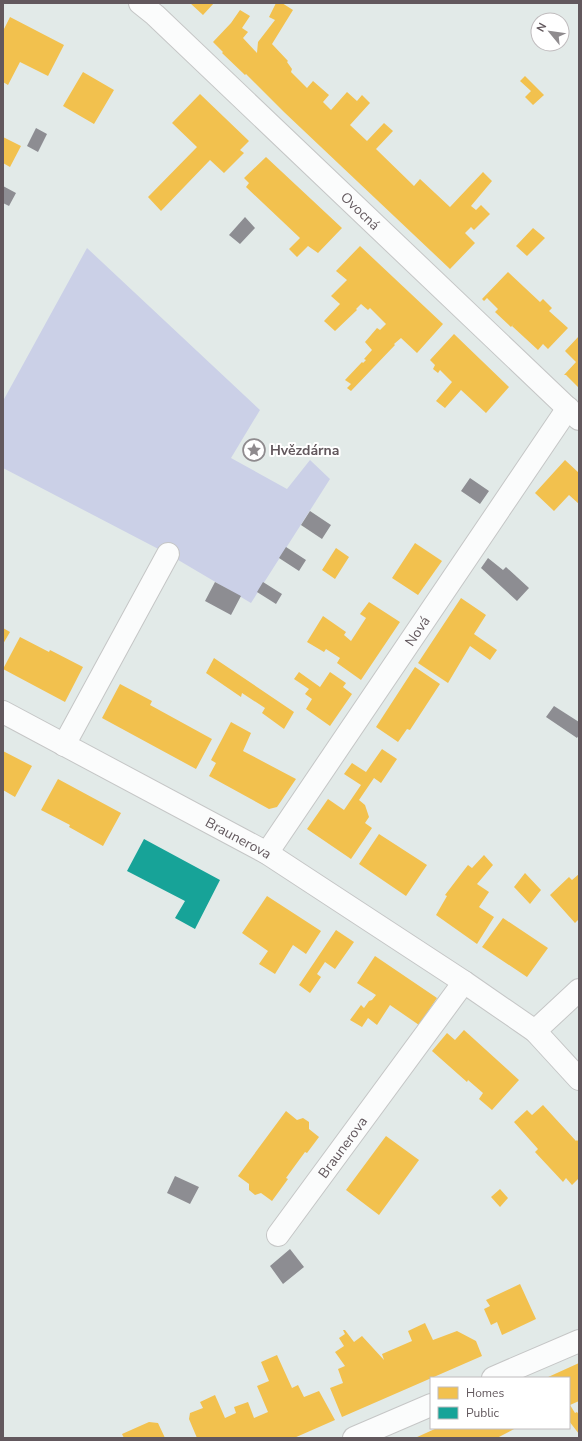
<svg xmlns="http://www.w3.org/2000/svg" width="582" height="1441" font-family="'Nunito Sans',sans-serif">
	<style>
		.green { fill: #cbd0e7 }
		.homes { fill: #f2c14e }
		.public { fill: #17a398 }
		.industry { fill: #8d8d92 }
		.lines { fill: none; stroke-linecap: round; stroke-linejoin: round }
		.minor-casing { stroke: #c5c6c6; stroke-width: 24 }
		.minor { stroke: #fbfcfc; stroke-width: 22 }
		.labels { text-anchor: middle; stroke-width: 4; stroke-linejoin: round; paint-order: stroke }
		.street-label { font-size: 14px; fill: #62585d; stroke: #fff }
		.poi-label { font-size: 14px; font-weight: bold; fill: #62585d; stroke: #fff; text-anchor: start }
	</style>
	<rect width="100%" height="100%" fill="#e2eae8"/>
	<path class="green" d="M87,248L260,410L231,458L287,489L310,460L330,479L251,603L168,554L3,468V401Z"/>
	<path class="homes" d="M190,3H214L203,15Z
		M276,3H282L293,10L272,44L288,61L287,62L292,69L291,72L307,88L313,81L329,95L323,102L331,110L347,92L357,101L362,95L370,103L350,125L367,141L384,123L393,131L376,149L414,186L420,179L450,207L483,172L492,181L471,206L476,210L481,205L490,214L474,230L471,227L465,233L475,243L450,269L284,112L246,74L245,75L222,53L223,52L213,42L231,23L240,10L250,16L242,28L248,32L243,38L257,53L258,42L275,20L269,17Z
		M10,17L64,45L48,76L20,62L8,85L3,82V31Z
		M83,72L114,90L94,124L63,106Z
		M525,76L544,95L533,105L525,97L531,91L520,81Z
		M200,94L249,141L240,150L244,153L224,173L210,160L161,211L148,197L197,147L172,123Z
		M3,137L21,146L10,167L3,163Z
		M266,157L342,228L318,253L308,246L297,257L289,249L300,238L246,187L249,183L244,178Z
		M533,228L545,238L527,256L516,246Z
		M360,246L443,324L417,353L401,338L394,344L395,345L351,391L347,388L351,384L345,380L362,362L363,363L366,360L364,359L372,350L365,342L377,328L380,330L386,324L370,308L368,310L361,304L356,309L357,310L335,331L324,321L340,304L331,296L347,280L336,271Z
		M508,272L540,302L543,299L552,308L549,311L568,328L548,349L543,344L538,350L512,326L515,322L511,327L495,312L498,309L487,298L484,301L482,299Z
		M454,334L509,387L486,413L461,390L445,408L436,401L452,382L440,370L438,373L433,369L435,365L430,360Z
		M579,336V388L566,375H564L576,362L565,351Z
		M253,441L264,448L257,460L245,452Z
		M565,460L579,473V504L569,495L554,511L535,493Z
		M415,543L442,561L418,595L392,578Z
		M336,548L349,557L335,579L322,570Z
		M461,598L486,615L474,634L497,650L490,660L470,646L448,683L418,663Z
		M369,602L400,622L361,680L337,663L340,658L326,649L324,652L307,642L323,616L346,632L344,635L351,641L366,618L360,614Z
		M3,628L10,632L3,644Z
		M20,637L49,652L50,650L83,667L65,702L3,669Z
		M214,658L294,712L284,729L262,713L265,708L242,693L241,697L206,673Z
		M415,667L440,684L410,730L407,729L398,742L376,727Z
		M299,672L320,687L330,672L346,683L343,687L352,694L330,726L306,709L312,699L305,694L309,689L294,679Z
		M120,684L152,701L150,705L212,739L196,769L102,718Z
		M231,722L251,733L243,751L296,779L277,807L269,809L209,776L216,763L211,760Z
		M382,749L397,759L381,783L374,778L359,800L365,805L369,817L365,823L372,828L351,859L307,829L328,799L344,810L361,785L344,774L352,763L366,772Z
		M3,751L32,766L15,797L3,790Z
		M58,779L121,813L103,846L69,827L70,825L41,810Z
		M379,834L427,865L406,896L359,864Z
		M484,855L493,865L477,884L489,892L479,907L494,917L477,944L436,915L447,896L445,895L468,865L472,868Z
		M525,873L541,890L530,904L514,887Z
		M579,874V919L575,923L550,895L569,877L572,880Z
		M267,896L321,931L306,954L293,945L275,974L259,964L268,951L242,933Z
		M503,918L548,948L527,977L482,947Z
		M336,930L354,942L335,969L325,962L317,974L321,977L310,993L299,985Z
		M375,956L437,998L419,1025L390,1005L377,1025L368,1018L362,1027L350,1020L361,1005L364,1008L369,1001L372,1000L376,995L357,983Z
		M464,1030L519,1080L492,1110L479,1099L483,1093L468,1080L467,1082L432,1051L447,1033L455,1040Z
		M543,1105L576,1141L577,1140L579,1142V1178L572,1185L566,1178L563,1182L535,1152L538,1149L514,1122L527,1110L532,1115Z
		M286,1111L297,1120L303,1118L309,1122V1129L319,1137L307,1153L305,1152L294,1167L286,1178L288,1179L272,1201L261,1193L255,1195L249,1190V1184L238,1176Z
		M386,1136L419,1160L379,1215L346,1190Z
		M500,1189L508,1198L500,1207L491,1197Z
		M520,1284L536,1319L502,1335L497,1322L491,1325L484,1309L490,1306L486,1300Z
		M425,1323L433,1340L457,1331L476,1341L482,1356L342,1417L330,1388L343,1383L338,1369L345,1366L335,1352L344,1346L339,1338L345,1334L343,1330H345L354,1342L362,1336L384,1360L382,1354L412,1341L408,1331Z
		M277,1355L292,1388L298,1385L304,1397L319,1391L335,1420L294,1438H197L189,1419L190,1413L203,1408L200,1402L215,1395L225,1418L236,1413L234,1407L248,1402L254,1418L268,1412L257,1386L269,1381L261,1362Z
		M579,1363V1401L570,1405L575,1413L577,1412L579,1415V1434L569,1421V1378H546Z
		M149,1422L158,1423L165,1438H124L122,1434Z
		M437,1428H516L497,1438H415Z"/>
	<path class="public" d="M144,839L220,880L195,929L175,918L185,901L127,871Z"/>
	<path class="industry" d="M36,128L47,134L38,152L27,146Z
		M3,186L16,193L9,206L3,203Z
		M245,217L255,228L240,244L229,235Z
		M470,478L489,491L480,504L461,491Z
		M310,511L331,525L322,539L301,525Z
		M286,547L306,560L299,571L279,558Z
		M488,558L503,570L506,567L529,588L517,601L481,568Z
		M215,582L241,596L231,615L205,601Z
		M263,582L282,594L276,604L257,592Z
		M554,706L579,722V735L577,738L546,717Z
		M175,1176L199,1187L190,1204L167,1193Z
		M290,1249L304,1267L283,1284L270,1266Z"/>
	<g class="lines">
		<g class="minor-casing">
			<g id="minor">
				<path id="s1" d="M140,3L155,15L579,419"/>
				<path id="s2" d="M3,712L267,853L464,982L535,1031L579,1079"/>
				<path d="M64,745L168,554"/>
				<path id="s3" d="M267,853L568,408"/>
				<path d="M535,1031L579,990"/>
				<path id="s4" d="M278,1235L464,982"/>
				<path d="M493,1378L579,1341"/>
				<path d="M354,1438L431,1405"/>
			</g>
		</g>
		<use href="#minor" class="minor"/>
	</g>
	<defs>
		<g id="sight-ring" transform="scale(1.15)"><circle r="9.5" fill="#fff" stroke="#8f8b8e" stroke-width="1.5"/><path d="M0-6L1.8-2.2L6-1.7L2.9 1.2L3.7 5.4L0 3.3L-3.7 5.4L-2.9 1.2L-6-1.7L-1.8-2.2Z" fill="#8f8b8e"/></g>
	</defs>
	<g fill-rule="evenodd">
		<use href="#sight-ring" x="254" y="450"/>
	</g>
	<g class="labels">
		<g class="street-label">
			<text dy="5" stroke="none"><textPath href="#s1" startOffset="303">Ovocná</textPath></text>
			<text dy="5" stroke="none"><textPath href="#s3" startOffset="268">Nová</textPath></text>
			<text dy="5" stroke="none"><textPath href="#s2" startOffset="267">Braunerova</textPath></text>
			<text dy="5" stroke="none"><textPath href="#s4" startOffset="109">Braunerova</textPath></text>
		</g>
		<g class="poi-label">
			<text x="270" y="455">Hvězdárna</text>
		</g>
	</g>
	<rect width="582" height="1441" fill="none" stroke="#62585d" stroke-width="8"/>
	<rect x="430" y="1377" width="140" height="52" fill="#ffffff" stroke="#c0bcbe"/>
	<rect x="438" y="1387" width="20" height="12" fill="#f2c14e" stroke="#c0bcbe"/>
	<text x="466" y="1397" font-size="12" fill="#62585d">Homes</text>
	<rect x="438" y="1407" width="20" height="12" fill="#17a398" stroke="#c0bcbe"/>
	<text x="466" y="1417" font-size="12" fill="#62585d">Public</text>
	<g transform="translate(550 32) rotate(299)"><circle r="19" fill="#ffffff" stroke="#c0bcbe"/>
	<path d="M0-3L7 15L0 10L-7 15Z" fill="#8f8b8e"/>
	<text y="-6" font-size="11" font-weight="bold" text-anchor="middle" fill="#62585d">N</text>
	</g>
</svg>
